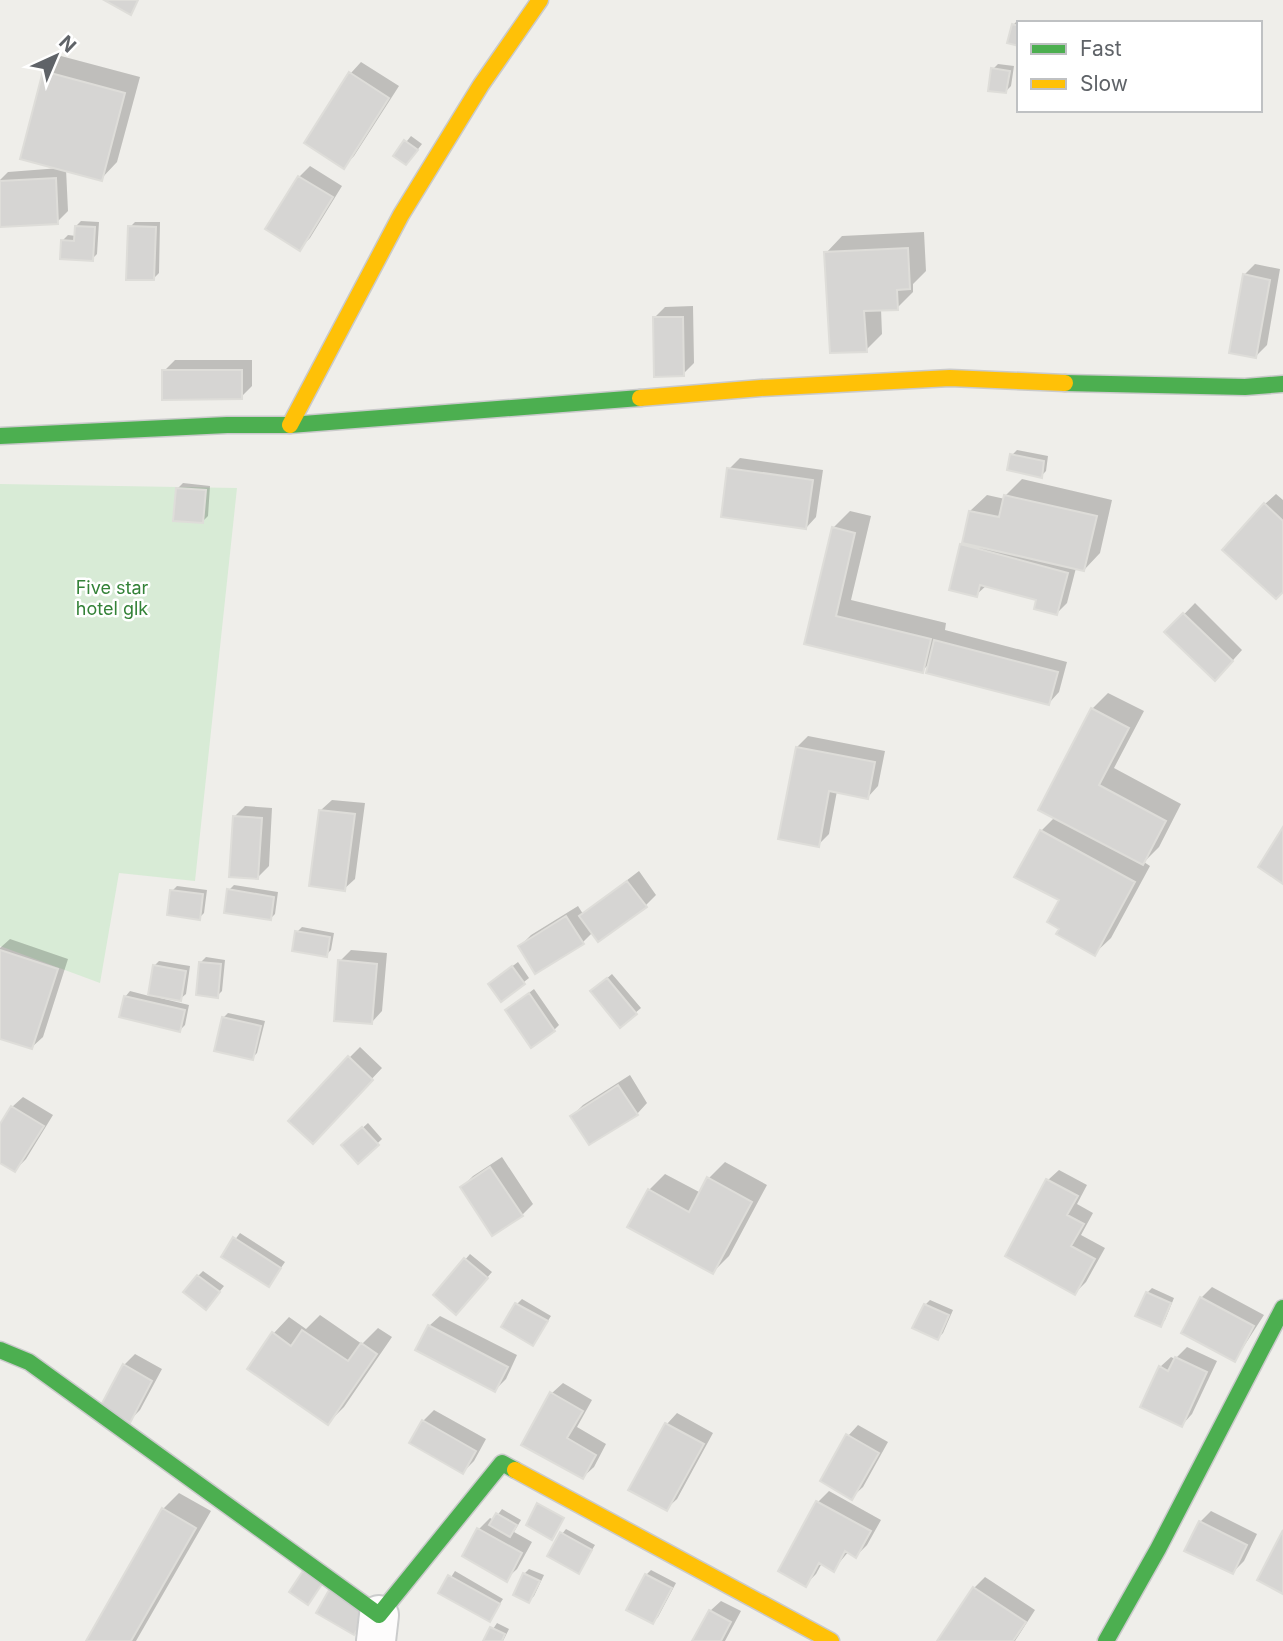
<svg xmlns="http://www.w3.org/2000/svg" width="1283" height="1641" font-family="Inter,sans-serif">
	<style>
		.green { fill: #d8ebd6 }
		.shadow { fill: #0003 }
		.building { fill: #d6d5d3; stroke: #deddd9; stroke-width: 2 }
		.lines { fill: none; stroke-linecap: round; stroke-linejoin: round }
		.street-casing { stroke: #cbcccc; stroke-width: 42 }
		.fast-casing { stroke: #cacacb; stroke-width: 19 }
		.slow-casing { stroke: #cacacb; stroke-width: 19 }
		.street { stroke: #fdfcfc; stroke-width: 38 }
		.fast { stroke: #4caf50; stroke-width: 16 }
		.slow { stroke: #ffc107; stroke-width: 16 }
		.labels { text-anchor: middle; stroke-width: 5; stroke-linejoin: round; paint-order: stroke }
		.park-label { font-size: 18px; fill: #348238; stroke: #fff }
	</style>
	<rect width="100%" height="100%" fill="#efeeea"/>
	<path class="green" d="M0,484L237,488L195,881L119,873L100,983L0,946Z"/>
	<path class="shadow" d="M1018,20L1030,23H1019V44L1013,25Z
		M61,56L140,77L117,162L101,179L66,169L68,211L57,222L0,225V180L8,172L60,168L44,72Z
		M361,62L399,86L354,156L343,167L351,73Z
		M998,64L1014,66L1011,86L1006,91L993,69Z
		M411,136L422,144L411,158L395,156Z
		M310,166L342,186L310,238L300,248L267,229L299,177Z
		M81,221L99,222L97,254L92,259L63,240L68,235L76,236V226Z
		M135,222H160L159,273L154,278L130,227Z
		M924,232L926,271L913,284V292L897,308L881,309L882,334L866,350L826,253L842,236Z
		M1255,264L1280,269L1267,345L1256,356L1244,275Z
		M693,306L694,363L683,374L654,318L665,307Z
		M175,360H252V386L241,397L164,371Z
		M1017,450L1048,456L1046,471L1041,476L1012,455Z
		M740,458L823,470L816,517L806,528L729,469Z
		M1022,479L1112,500L1100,553L1084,570L1076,568L1067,603L1057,613L1038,598L987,585L976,595L962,545L964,542L970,511L987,495L1005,499V496Z
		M183,483L210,486L208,516L203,521L178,488Z
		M1276,494L1283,500V590L1265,504Z
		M850,511L871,516L851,600L946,623L945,630L1067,662L1059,692L1049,703L930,663L922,671L806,643L833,528Z
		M1195,603L1242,650L1226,668L1167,632Z
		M1108,693L1144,711L1114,768L1181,804L1159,847L1144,862L1150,866L1111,938L1094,954L1061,900L1017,876L1041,831L1055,817L1092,709Z
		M808,736L885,751L878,786L868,797L837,791L829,834L818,845L797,747Z
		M332,800L365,803L355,879L344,889L321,810Z
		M245,806L272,808L269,866L258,877L234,817Z
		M639,871L656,895L645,906L593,932L583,942L520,946L531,935L578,906L583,914Z
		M234,885L278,892L275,914L270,919L229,890Z
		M177,886L207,890L204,913L199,918L172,891Z
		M302,927L334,933L331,950L326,955L297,932Z
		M10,939L68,959L43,1037L32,1047L0,1037V948Z
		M351,950L387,953L382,1011L372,1022L340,961Z
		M206,957L225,960L222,991L217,996L201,962Z
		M159,961L190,966L186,994L180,999L161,995L160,998L189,1005L185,1025L180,1030L125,997L130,991L149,996L154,966Z
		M518,962L529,978L501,1000L495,979Z
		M612,974L641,1008L621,1025L598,986Z
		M534,989L559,1025L554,1030L507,1010Z
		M228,1013L265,1021L257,1053L252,1058L223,1018Z
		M360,1047L382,1068L324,1130L349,1058Z
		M630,1075L647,1103L637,1114L572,1116L583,1105Z
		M23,1097L53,1115L26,1159L15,1170L0,1161V1127L12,1107Z
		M368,1123L382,1139L358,1162L344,1145Z
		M502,1157L533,1204L522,1215L462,1187L473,1176Z
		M725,1162L767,1185L729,1256L713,1272L649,1190L665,1174L701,1193L709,1178Z
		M1059,1170L1087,1185L1077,1204L1093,1213L1081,1235L1105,1248L1086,1282L1075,1293L1048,1180Z
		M240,1233L285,1262L269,1285L223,1256Z
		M470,1254L492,1272L461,1308L435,1295Z
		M203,1271L224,1286L211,1302L198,1276Z
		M1212,1287L1264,1315L1235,1360L1201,1298Z
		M1152,1288L1174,1298L1165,1320L1160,1325L1147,1293Z
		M522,1299L551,1316L533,1344L517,1304Z
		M930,1300L953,1310L943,1333L938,1338L925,1305Z
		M320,1315L362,1344L378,1328L392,1337L344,1407L328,1423L273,1334L289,1317L306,1329Z
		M440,1316L517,1355L506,1379L495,1390L429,1326Z
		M1187,1347L1217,1361L1192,1414L1182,1425L1160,1367L1171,1357L1175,1359Z
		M135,1354L162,1369L140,1410L129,1421L124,1365Z
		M563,1383L592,1400L577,1427L606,1444L594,1467L583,1477L523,1444L552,1393Z
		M434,1410L486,1439L474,1461L463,1472L423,1421Z
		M677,1413L713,1433L677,1499L666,1509L667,1424Z
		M858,1425L888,1442L863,1487L852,1497L848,1436Z
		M829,1491L881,1520L867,1545L856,1556L849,1551L834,1569L822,1563L816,1574L805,1585L780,1570L818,1502Z
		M179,1493L211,1511L136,1641H88L163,1509Z
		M502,1509L521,1520L514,1532L532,1542L517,1569L506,1579L464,1556L479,1529L490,1518L494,1520Z
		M1211,1511L1257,1534L1244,1561L1233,1572L1200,1522Z
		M566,1529L595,1545L578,1572L562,1534Z
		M529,1569L544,1575L534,1596L529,1601L524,1574Z
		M651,1570L676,1583L658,1617L653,1622L646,1575Z
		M455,1571L503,1599L489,1620L441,1593Z
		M985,1577L1035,1610L1015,1641H939L974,1588Z
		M721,1601L741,1611L725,1641H694L710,1611Z
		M497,1623L509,1629L503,1641H485Z"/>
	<path class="building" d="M104,0H138L131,15Z
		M1012,24L1019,26V46L1007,43Z
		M991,68L1010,71L1006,93L988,91Z
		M43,71L125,93L102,181L20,159Z
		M349,72L389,98L344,169L304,143Z
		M404,140L418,150L406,165L393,156Z
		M298,176L333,197L300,251L265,229Z
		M56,178L58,224L0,227V181Z
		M75,226L95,227L93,261L60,259L61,240L74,241Z
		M128,226L156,227L154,280H126Z
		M908,248L910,289L897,290L898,310L864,311L867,352L830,353L824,252Z
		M1243,274L1270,280L1256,358L1229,353Z
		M653,317H683L684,376L654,377Z
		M162,370H242V399L162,400Z
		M1010,454L1044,461L1042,478L1007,470Z
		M727,468L813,480L806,529L721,517Z
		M176,488L206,490L203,523L173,521Z
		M1004,495L1097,516L1084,571L962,543L969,511L999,517Z
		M1264,503L1283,521V592L1276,599L1222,550Z
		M832,527L855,533L836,616L931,639L923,673L804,644Z
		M960,544L1068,573L1057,615L1034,609L1036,600L980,585L977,597L949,590Z
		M1183,613L1233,661L1215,681L1164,632Z
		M934,640L1058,672L1049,705L926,673Z
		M1091,708L1129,728L1099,785L1166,821L1143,865L1038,810Z
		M796,747L875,762L868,799L829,791L819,847L778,839Z
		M319,810L355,814L345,891L309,886Z
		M233,816L262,818L258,879L229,877Z
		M1283,827V884L1258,867Z
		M1040,830L1135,882L1095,956L1056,934L1059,929L1047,922L1059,900L1014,877Z
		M627,881L647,907L598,942L579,916Z
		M227,889L274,897L271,920L224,913Z
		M170,890L203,894L200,920L167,915Z
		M566,916L584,944L535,974L518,946Z
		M295,931L330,937L327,957L292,951Z
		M0,950L58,969L32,1049L0,1039Z
		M338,960L377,964L372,1024L334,1021Z
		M199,962L221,964L218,998L196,995Z
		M153,965L186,971L181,1001L148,995Z
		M512,966L525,984L501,1002L488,984Z
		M607,978L637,1014L620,1028L590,991Z
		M529,993L555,1031L531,1048L505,1010Z
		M124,996L185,1010L180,1032L119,1017Z
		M222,1017L261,1026L253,1060L214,1051Z
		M348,1056L373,1080L313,1144L288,1121Z
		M618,1085L638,1115L589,1145L570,1116Z
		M11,1106L44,1126L15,1172L0,1163V1124Z
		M362,1127L379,1145L358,1164L341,1145Z
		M490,1167L523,1216L492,1236L460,1187Z
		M707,1177L752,1202L713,1274L627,1227L648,1189L689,1212Z
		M1046,1179L1078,1196L1067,1215L1084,1224L1071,1246L1095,1259L1075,1295L1005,1256Z
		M233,1237L281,1268L269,1287L221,1257Z
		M464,1258L488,1278L456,1315L433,1295Z
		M197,1275L220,1292L206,1310L183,1292Z
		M1146,1292L1171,1303L1161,1327L1135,1316Z
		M1200,1297L1254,1326L1235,1362L1181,1333Z
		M515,1303L548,1321L533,1346L501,1327Z
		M924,1304L949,1315L938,1340L912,1328Z
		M428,1325L508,1367L495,1392L415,1350Z
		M302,1330L348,1361L361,1343L377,1354L328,1425L247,1369L272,1332L291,1346Z
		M1175,1357L1207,1372L1182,1427L1140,1407L1159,1366L1168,1371Z
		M123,1364L152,1381L130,1423L100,1407Z
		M550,1392L583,1411L567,1438L596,1455L583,1479L521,1445Z
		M422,1420L476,1451L463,1474L409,1443Z
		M665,1423L704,1444L667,1511L628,1490Z
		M846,1434L879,1453L852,1500L820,1481Z
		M816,1501L871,1531L856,1558L845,1551L834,1572L819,1563L806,1587L778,1571Z
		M537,1503L564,1518L552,1540L526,1525Z
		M162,1508L196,1528L131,1641H86Z
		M496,1513L517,1525L510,1537L489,1525Z
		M1199,1521L1247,1545L1233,1574L1184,1551Z
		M477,1528L522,1553L507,1582L462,1556Z
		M1283,1530V1594L1257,1580Z
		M560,1532L592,1550L579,1574L547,1556Z
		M303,1571L322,1584L308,1605L289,1592Z
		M523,1573L540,1581L529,1603L513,1595Z
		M645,1574L672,1588L653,1624L626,1610Z
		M448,1575L500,1604L490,1622L438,1593Z
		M973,1587L1026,1622L1013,1641H937Z
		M329,1590L368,1612L354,1635L316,1613Z
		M709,1610L731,1622L721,1641H692Z
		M490,1627L505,1634L502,1641H483Z"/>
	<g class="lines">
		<g class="street-casing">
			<path id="street" d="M376,1641L379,1615"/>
		</g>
		<g class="fast-casing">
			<path id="fast" d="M1065,383L1245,387L1283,384
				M0,436L227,425H290L640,398
				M0,1350L29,1362L379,1615L502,1463L515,1470
				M1106,1641L1158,1549L1283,1308"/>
		</g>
		<g class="slow-casing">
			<path id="slow" d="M640,398L761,388L950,378L1065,383
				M290,425L401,215L481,85L540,0
				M515,1470L831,1641"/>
		</g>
		<use href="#street" class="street"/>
		<use href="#fast" class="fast"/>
		<use href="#slow" class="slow"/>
	</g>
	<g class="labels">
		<g class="park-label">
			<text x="112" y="594">Five star<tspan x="112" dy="21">hotel glk</tspan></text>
		</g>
	</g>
	<rect x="1017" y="21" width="245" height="91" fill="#ffffff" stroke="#bfc1c3" stroke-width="2"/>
	<rect x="1031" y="44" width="35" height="10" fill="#4caf50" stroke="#bfc1c3" stroke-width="2"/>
	<text x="1080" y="56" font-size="21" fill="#5f6368">Fast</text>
	<rect x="1031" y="79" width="35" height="10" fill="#ffc107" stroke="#bfc1c3" stroke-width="2"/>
	<text x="1080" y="91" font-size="21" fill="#5f6368">Slow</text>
	<g transform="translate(56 56) rotate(44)" stroke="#ffffff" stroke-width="5" paint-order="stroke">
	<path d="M0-5L12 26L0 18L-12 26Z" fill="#5f6368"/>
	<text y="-10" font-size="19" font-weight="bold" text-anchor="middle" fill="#5f6368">N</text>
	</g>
</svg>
